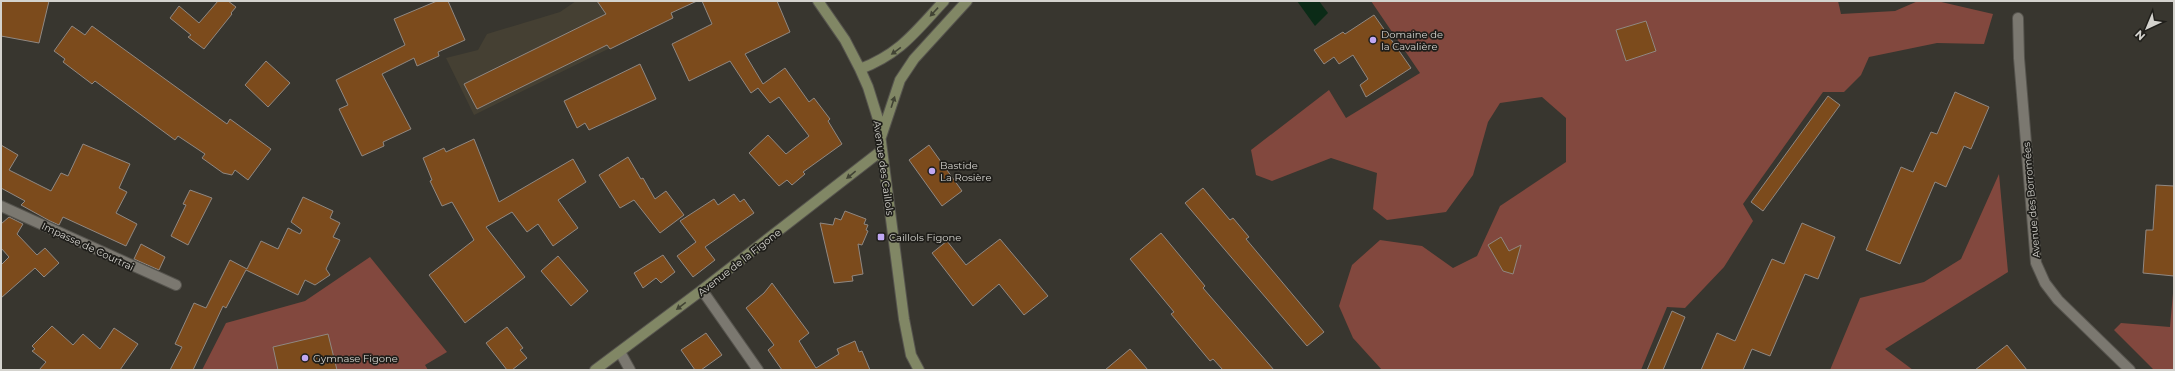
<svg xmlns="http://www.w3.org/2000/svg" width="2175" height="371" font-family="Montserrat,sans-serif">
	<style>
		.built { fill: #454033 }
		.green { fill: #82483e }
		.water { fill: #0b2b17 }
		.building { fill: #7c4b1c; stroke: #908882 }
		.lines { fill: none; stroke-linecap: round; stroke-linejoin: round }
		.street-casing { stroke: #56544e; stroke-width: 12 }
		.secondary-casing { stroke: #56544e; stroke-width: 12 }
		.street { stroke: #7b7870; stroke-width: 10 }
		.secondary { stroke: #818765; stroke-width: 10 }
		.oneway { fill: #414334 }
		.poi-dot { fill: #c0a8f3; stroke: #1f1e1a; stroke-width: 1.5 }
		.labels { text-anchor: middle; stroke-width: 3.5; stroke-linejoin: round; paint-order: stroke }
		.poi-label { font-size: 10px; fill: #d4d3ce; stroke: #1f1e1a; text-anchor: start }
		.street-label { font-size: 10px; fill: #d4d3ce; stroke: #1f1e1a }
	</style>
	<rect width="100%" height="100%" fill="#38362f"/>
	<path class="built" d="M576,1H697L671,13L673,17L474,115L446,58L478,50L487,34L560,12Z"/>
	<path class="green" d="M1371,1H1838L1841,14L1895,11L1918,1H1937L1993,14L1984,44L1937,43L1869,57L1861,75L1844,92H1823L1743,204L1753,221L1724,267L1685,308L1667,307L1641,370H1382L1353,338L1339,306L1352,265L1380,240L1422,246L1453,268L1477,256L1500,206L1566,162V118L1542,97L1500,103L1488,122L1473,175L1446,212L1387,220L1373,209L1377,173L1331,158L1272,181L1256,175L1251,150L1329,90L1346,118L1420,73Z
		M1999,174L2008,272L1885,349L1913,370H1830L1860,298L1924,282L1961,259Z
		M370,257L447,352L425,365L428,370H202L226,323L305,301Z
		M2174,282V370H2154L2114,330L2121,323L2170,327Z"/>
	<path class="water" d="M1297,1H1319L1328,13L1315,26Z"/>
	<path class="building" d="M1,1H49L39,43L1,36Z
		M218,1H228L236,7L231,13L232,14L204,49L188,37L191,35L170,18L179,6L199,23Z
		M437,1H448L465,40L438,52L439,56L417,66L414,58L382,74L411,129L383,142L384,146L362,156L339,109L348,105L336,80L405,45L394,19Z
		M597,1H697L671,13L673,18L610,49L607,45L477,109L464,84L606,14Z
		M702,1H777L790,32L745,54L763,84L785,68L809,102L814,98L830,119L828,121L842,144L803,172L805,174L792,185L787,180L779,186L749,153L768,135L786,154L809,136L779,97L770,103L758,88L751,93L730,61L689,81L672,44L712,24Z
		M1374,15L1411,68L1366,97L1360,85L1368,79L1353,55L1339,64L1334,57L1324,64L1314,50L1343,32L1345,34Z
		M1646,21L1656,51L1626,61L1616,30Z
		M72,26L85,35L92,26L227,124L230,119L271,149L248,180L235,170L232,175L223,173L202,158L205,154L178,136L175,140L95,81L92,84L63,62L65,59L54,51Z
		M266,61L290,83L268,107L245,85Z
		M640,64L656,99L589,130L585,123L577,128L564,101Z
		M1955,92L1989,107L1971,149L1964,146L1946,187L1935,182L1900,264L1866,250L1901,167L1913,172L1931,132L1937,134Z
		M1828,96L1840,105L1763,211L1751,202Z
		M474,139L499,202L573,159L586,182L558,200L578,228L553,246L538,224L527,232L512,212L486,227L525,277L465,323L429,275L474,240L452,202L442,206L430,181L432,180L423,158L444,148L446,152Z
		M83,144L130,164L119,188L127,192L116,213L137,224L126,246L63,217L59,225L50,221L21,205L25,201L1,188V145L18,155L9,170L51,191L61,173L68,176Z
		M929,145L962,191L942,206L909,160Z
		M628,157L641,179L643,178L655,199L666,191L684,215L660,233L634,200L620,208L599,175Z
		M2156,185L2174,186V276L2143,273L2146,230H2153Z
		M1203,188L1230,220L1233,218L1249,237L1246,239L1324,332L1307,346L1185,203Z
		M190,190L212,198L188,245L171,236L186,205L183,204Z
		M734,194L740,202L744,199L754,213L705,247L715,260L693,277L677,256L696,242L680,221L714,199L718,205Z
		M303,197L333,211L330,218L340,223L333,237L340,240L326,269L330,275L315,285L305,280L298,295L246,270L226,308L223,306L193,370H170L182,347L175,344L194,303L206,308L230,260L247,269L261,241L278,249L288,228L300,234L302,230L291,222Z
		M845,211L866,219L864,224L868,225L866,230L868,231L862,245L858,244L863,274L852,276L853,281L834,283L820,223L833,225L835,218L841,220Z
		M9,217L23,224L17,234L37,255L45,248L59,263L44,277L35,268L1,298V265L9,257L1,248V224Z
		M1802,223L1835,237L1818,279L1805,274L1770,356L1752,349L1743,370H1701L1717,333L1735,341L1772,259L1784,264Z
		M1161,233L1205,286L1203,288L1274,370H1223L1213,359L1210,361L1171,314L1174,312L1130,259Z
		M1501,237L1509,251L1521,245L1513,274L1503,271L1488,245Z
		M1000,239L1048,296L1024,315L999,284L973,306L932,253L947,241L966,265Z
		M141,244L165,257L159,270L134,259Z
		M663,255L675,272L661,283L656,278L643,288L634,273Z
		M558,256L588,291L571,306L541,271Z
		M772,283L809,333L799,341L816,368L839,354L837,349L855,341L859,352L862,351L870,370H782L768,350L774,345L746,308L764,293Z
		M1672,311L1685,317L1663,370H1647Z
		M52,326L73,345L83,334L100,349L114,328L138,344L120,370H39L46,362L32,351L35,349L32,346Z
		M507,327L523,348L520,350L527,358L512,370H507L486,343Z
		M706,333L722,355L701,370H695L681,350Z
		M328,334L337,370H278L273,347Z
		M2007,345L2027,370H1975Z
		M1130,349L1148,370H1105Z"/>
	<g class="lines">
		<g class="street-casing">
			<path id="street" d="M2018,18L2019,58L2036,263L2045,283L2058,300L2130,370
				M1,206L176,285
				M702,290L758,370
				M620,352L630,370"/>
		</g>
		<g class="secondary-casing">
			<path id="secondary" d="M818,1L845,40L860,69L868,87L878,119L904,319L911,355L919,370
				M860,69C901,53 915,32 944,1
				M881,137L900,80L914,59L967,1
				M595,370L702,290L881,151"/>
		</g>
		<use href="#street" class="street"/>
		<use href="#secondary" class="secondary"/>
	</g>
	<defs><path id="oneway-solid" d="M-6-.8H1V-3.2L6.5 0L1 3.2V.8H-6Z"/></defs>
	<g class="oneway">
		<use href="#oneway-solid" transform="translate(934 12) rotate(133)"/>
		<use href="#oneway-solid" transform="translate(896 51) rotate(144)"/>
		<use href="#oneway-solid" transform="translate(893 102) rotate(-72)"/>
		<use href="#oneway-solid" transform="translate(851 175) rotate(141)"/>
		<use href="#oneway-solid" transform="translate(681 306) rotate(143)"/>
	</g>
	<g class="poi-dot">
		<circle cx="1373" cy="40" r="4"/>
		<circle cx="932" cy="171" r="4"/>
		<rect x="877" y="233" width="8" height="8" rx="2"/>
		<circle cx="305" cy="358" r="4"/>
	</g>
	<g class="labels">
		<g class="poi-label">
			<text x="1381" y="38">Domaine de<tspan x="1381" dy="12">la Cavalière</tspan></text>
			<text x="940" y="169">Bastide<tspan x="940" dy="12">La Rosière</tspan></text>
			<text x="889" y="241">Caillols Figone</text>
			<text x="313" y="362">Gymnase Figone</text>
		</g>
		<g class="street-label">
			<text transform="translate(884 168) rotate(82)" y="4">Avenue des Caillols</text>
			<text transform="translate(2031 200) rotate(-95)" y="4">Avenue des Borromées</text>
			<text transform="translate(88 246) rotate(25)" y="4">Impasse de Courtrai</text>
			<text transform="translate(739 262) rotate(-38)" y="4">Avenue de la Figone</text>
		</g>
	</g>
	<rect width="2175" height="371" fill="none" stroke="#d4d3ce" stroke-width="4"/>
	<g transform="translate(2147 28) rotate(224)" stroke="#1f1e1a" stroke-width="3" paint-order="stroke">
	<path d="M0-3L7 15L0 10L-7 15Z" fill="#d4d3ce"/>
	<text y="-6" font-size="11" font-weight="bold" text-anchor="middle" fill="#d4d3ce">N</text>
	</g>
</svg>
